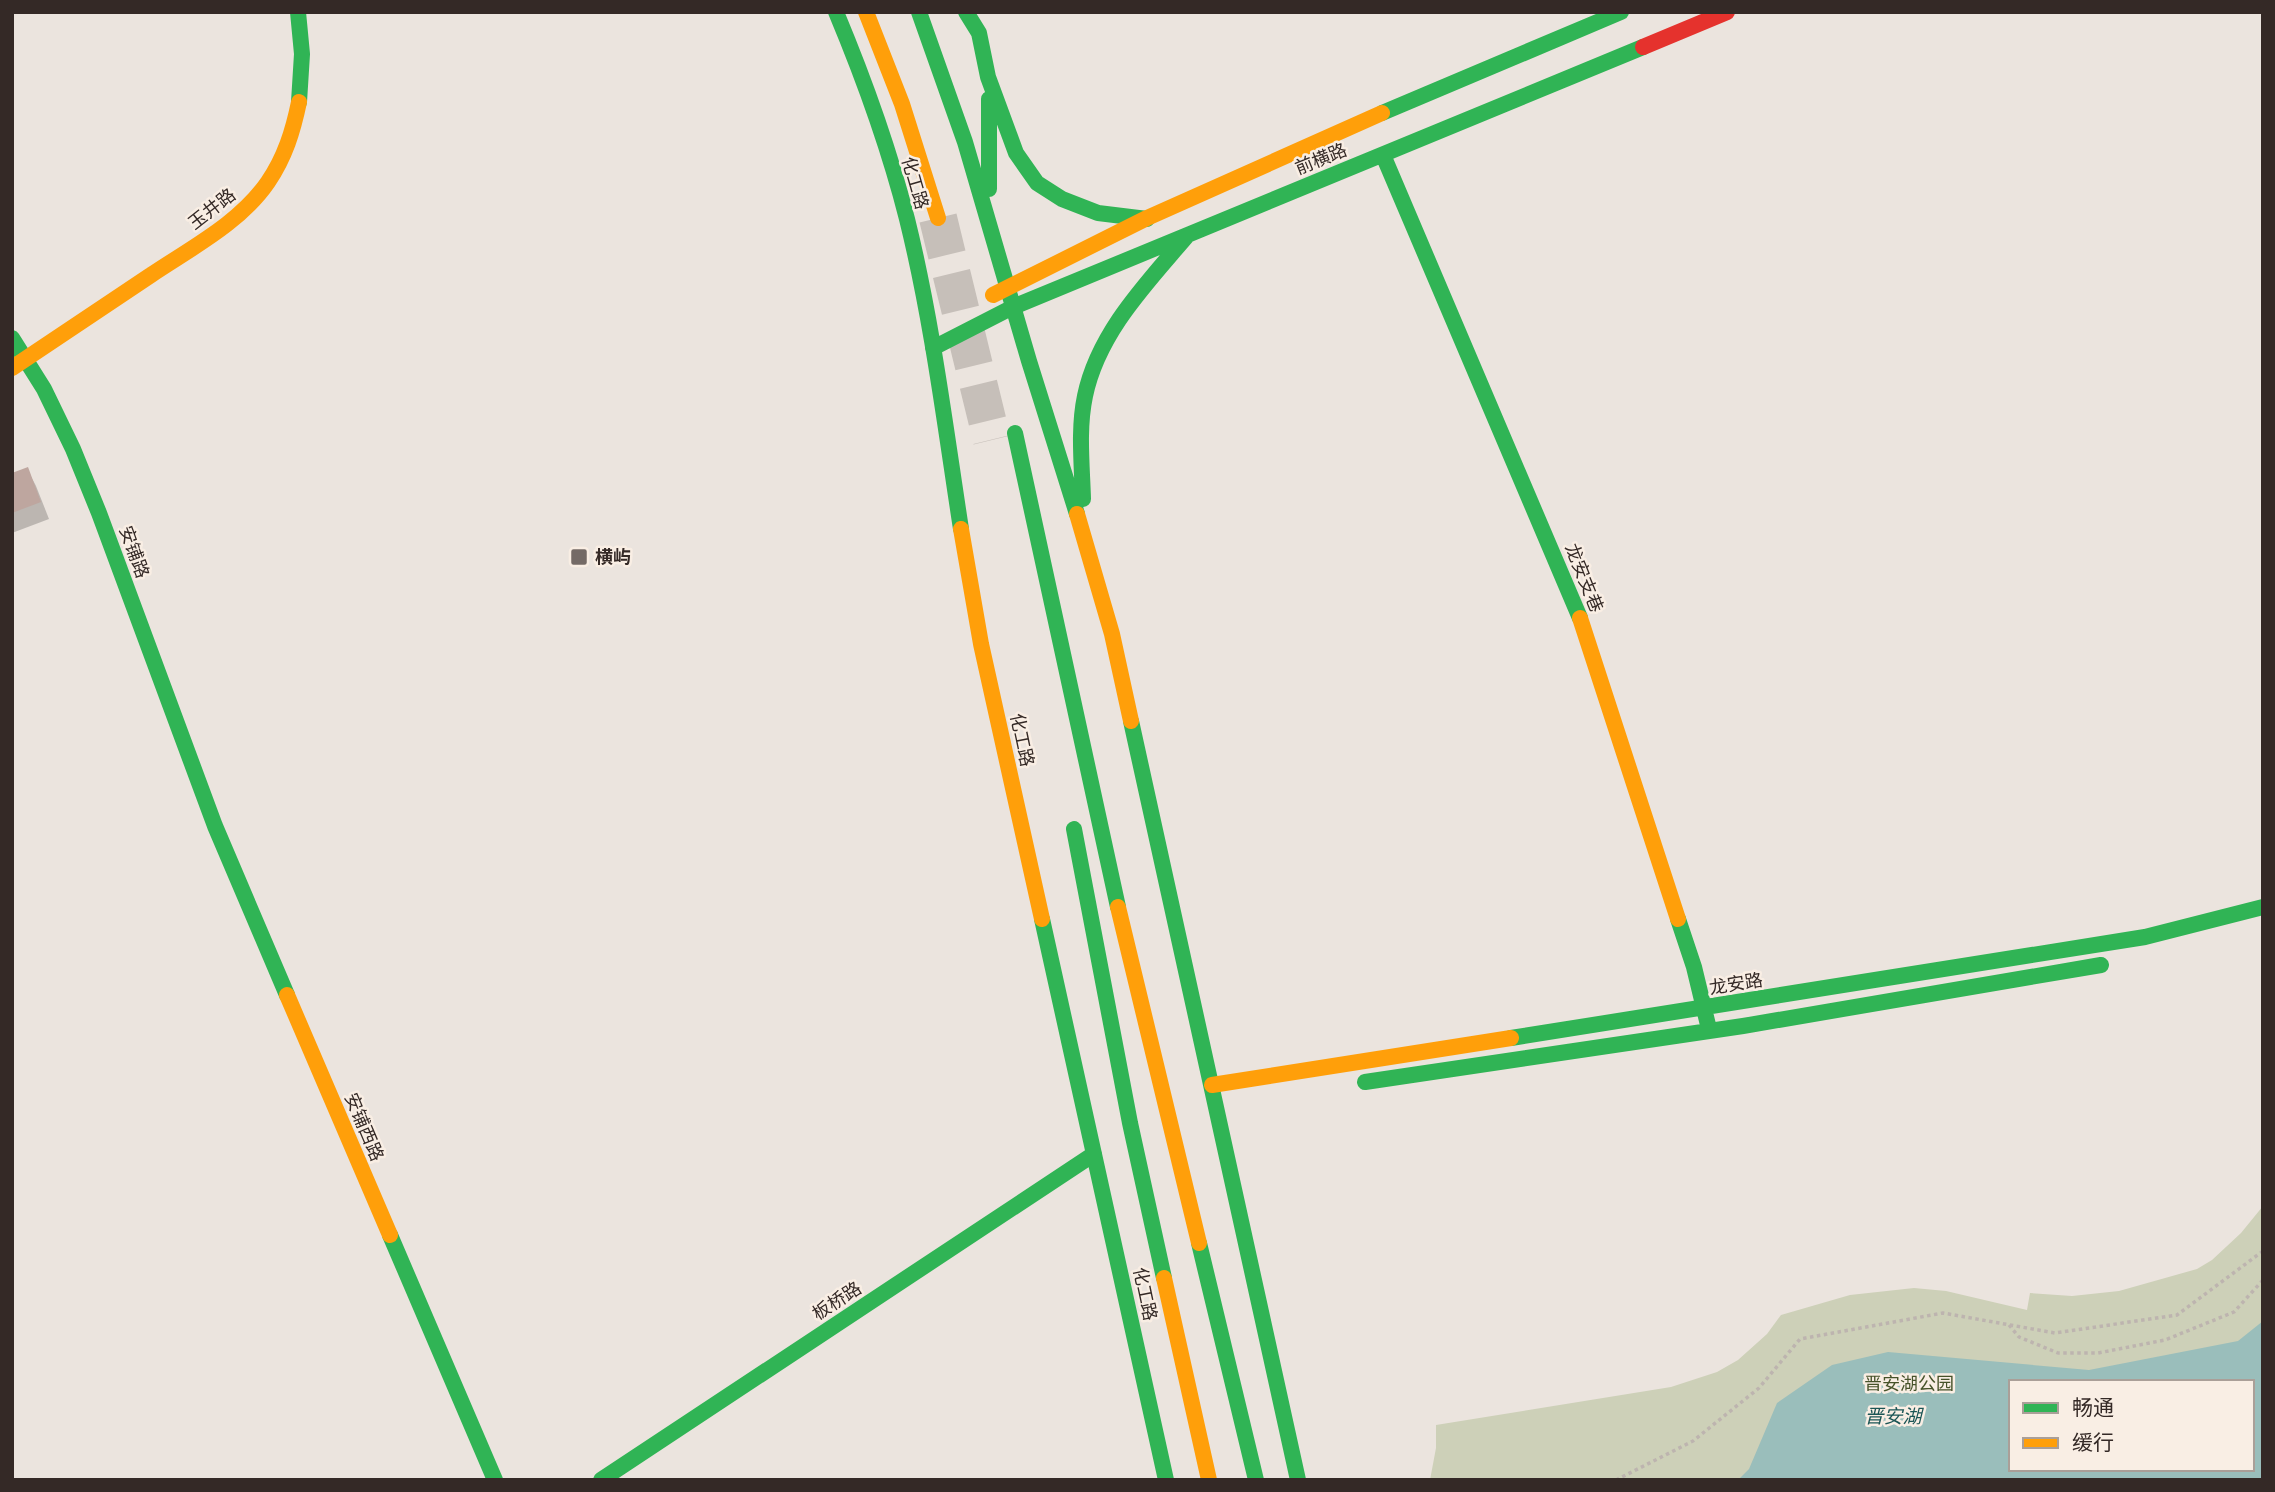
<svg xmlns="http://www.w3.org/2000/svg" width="2275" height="1492" font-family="'Archivo Narrow','Noto Sans SC',sans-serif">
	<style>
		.green { fill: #cdd0b8; fill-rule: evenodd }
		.water { fill: #9abebb; fill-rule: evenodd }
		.shadow { fill: #0003 }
		.building { fill: #bea69f }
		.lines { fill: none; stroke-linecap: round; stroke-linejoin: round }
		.highway-tunnel { stroke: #c6bfb9; stroke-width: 38; stroke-dasharray: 38 19; stroke-linecap: butt }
		.path { stroke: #bdb4af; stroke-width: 3.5; stroke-dasharray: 3.5 3.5; stroke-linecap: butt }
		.fast { stroke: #30b455; stroke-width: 16 }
		.slow { stroke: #ff9f0a; stroke-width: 16 }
		.jam { stroke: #e5322d; stroke-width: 16 }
		.poi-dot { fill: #746a66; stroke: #f9eee4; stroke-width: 2.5 }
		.labels { text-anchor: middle; stroke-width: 5; stroke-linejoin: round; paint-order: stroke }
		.street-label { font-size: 18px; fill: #342926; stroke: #f9eee4 }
		.poi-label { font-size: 18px; font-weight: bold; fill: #342926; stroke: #f9eee4; text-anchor: start }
		.park-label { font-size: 18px; fill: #465229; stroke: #f9eee4 }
		.water-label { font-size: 19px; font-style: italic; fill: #1b5555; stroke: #f9eee4 }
	</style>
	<rect width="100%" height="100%" fill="#ebe4de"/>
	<path class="green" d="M2263,1206V1480H1430L1436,1448V1425L1671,1387L1717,1372L1738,1360L1767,1334L1781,1315L1850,1295L1914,1288L1946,1291L2027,1310L2030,1293L2072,1296L2119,1291L2197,1269L2212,1260L2241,1233ZM2011,1382H2252V1469H2011Z"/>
	<path class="water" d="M2263,1321V1480H1738L1749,1469L1777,1403L1832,1365L1888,1352L2089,1370L2238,1341ZM2011,1382H2252V1469H2011Z"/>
	<path class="shadow" d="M27,469L36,486L49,519L12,533V475Z"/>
	<path class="building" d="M28,467L41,502L12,513V473Z"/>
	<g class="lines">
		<path class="highway-tunnel" d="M938,218L992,440"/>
		<path class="path" d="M2009,1325L2019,1337L2058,1353H2098L2165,1340L2234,1312L2263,1280
			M1616,1480L1693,1441L1759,1388L1800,1339L1943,1313L2055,1333L2177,1315L2263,1251"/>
		<path class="fast" d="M298,12L302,54L299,102
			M836,12C864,79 889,148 907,219C932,320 945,425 961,529
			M919,12L965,142L1029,361L1077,514
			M966,12L979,33L988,77L1016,153L1037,183L1062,199L1098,213L1147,219
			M989,99V189
			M1382,113L1621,12
			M1383,155L1580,618
			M12,338L44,389L73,449L99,513L215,826L287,995
			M933,348L1013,307L1643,47
			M1015,433L1118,907
			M1083,499C1082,465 1078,429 1085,396C1098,333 1146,284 1186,237
			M1131,721L1298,1480
			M1074,829L1130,1123L1164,1278
			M1042,919L1166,1480
			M1678,919L1694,967L1708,1025
			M1511,1038L2145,937L2263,907
			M1365,1082L1743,1026L2101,965
			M390,1235L495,1480
			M1199,1243L1256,1480
			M601,1480L1094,1154"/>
		<path class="slow" d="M866,12L902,104L938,218
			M993,295L1147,218L1382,113
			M12,368C59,337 105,306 151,275C191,248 240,223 268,182C285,157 293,131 299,102
			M1077,514L1112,634L1131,721
			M961,529L981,644L1042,919
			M1580,618L1678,919
			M1118,907L1199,1243
			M287,995L390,1235
			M1212,1085L1511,1038
			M1164,1278L1209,1480"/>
		<path class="jam" d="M1643,47L1727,12"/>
	</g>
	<rect class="poi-dot" x="570" y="548" width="18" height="18" rx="3.5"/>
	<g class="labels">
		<g class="street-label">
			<text transform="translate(1321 159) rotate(-22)" y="6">前横路</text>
			<text transform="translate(915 183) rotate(74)" y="6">化工路</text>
			<text transform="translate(212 209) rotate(-38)" y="6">玉井路</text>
			<text transform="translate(134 552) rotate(70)" y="6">安铺路</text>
			<text transform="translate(1584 578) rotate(68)" y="6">龙安支巷</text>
			<text transform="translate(1022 740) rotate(78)" y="6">化工路</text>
			<text transform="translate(1736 984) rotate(-9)" y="6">龙安路</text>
			<text transform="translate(364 1127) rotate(67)" y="6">安铺西路</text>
			<text transform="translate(1145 1294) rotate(78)" y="6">化工路</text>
			<text transform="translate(837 1301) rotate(-33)" y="6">板桥路</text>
		</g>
		<g class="poi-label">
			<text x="595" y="563">横屿</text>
		</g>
		<g class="park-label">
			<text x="1909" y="1390">晋安湖公园</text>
		</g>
		<g class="water-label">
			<text x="1893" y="1423">晋安湖</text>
		</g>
	</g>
	<rect width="2275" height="1492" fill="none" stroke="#342926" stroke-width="28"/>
	<rect x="2009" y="1380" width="245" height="91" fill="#f9eee4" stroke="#aa9f98" stroke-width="2"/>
	<rect x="2023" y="1403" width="35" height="10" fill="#30b455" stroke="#aa9f98" stroke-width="2"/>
	<text x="2072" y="1415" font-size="21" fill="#342926">畅通</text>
	<rect x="2023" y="1438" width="35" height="10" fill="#ff9f0a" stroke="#aa9f98" stroke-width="2"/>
	<text x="2072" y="1450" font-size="21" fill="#342926">缓行</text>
</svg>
